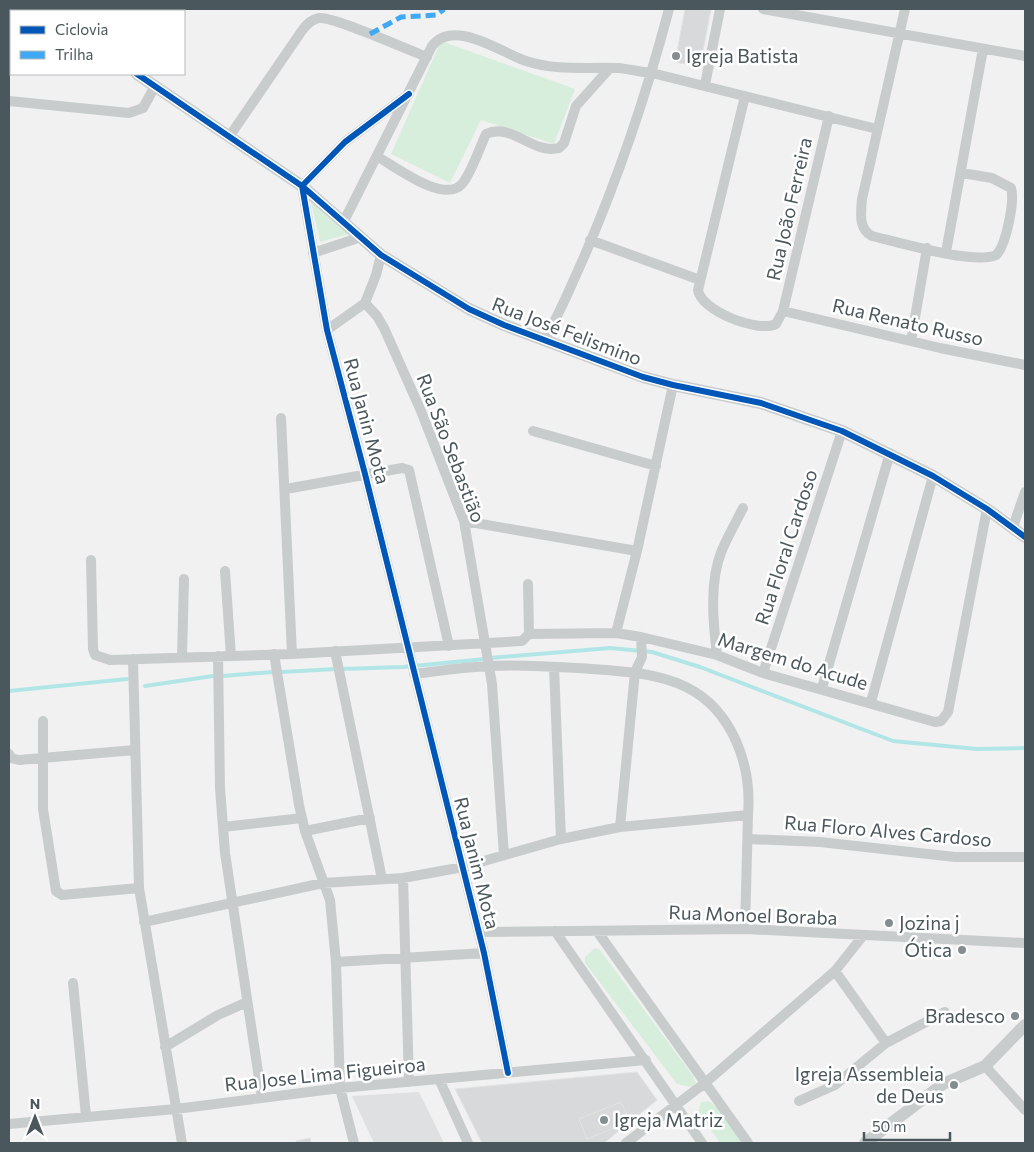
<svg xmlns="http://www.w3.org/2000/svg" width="1034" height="1152" font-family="Commissioner,sans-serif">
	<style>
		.education { fill: #dfe0e1 }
		.green { fill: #d8eedc }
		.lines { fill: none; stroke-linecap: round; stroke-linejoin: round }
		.stream { stroke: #b2e6e6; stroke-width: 4 }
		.building { fill: #d7d9da; stroke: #e3e3e4 }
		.minor { stroke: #c9cccd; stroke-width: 10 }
		.tertiary { stroke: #c9cccd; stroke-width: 12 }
		.quiet { stroke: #3fa9f5; stroke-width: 5; stroke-dasharray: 10 5; stroke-linecap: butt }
		.cycleway-casing { stroke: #fff; stroke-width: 9 }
		.cycleway { stroke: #0057b8; stroke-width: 6 }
		.poi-dot { fill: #848d90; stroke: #fff; stroke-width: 2 }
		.labels { text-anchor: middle; stroke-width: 5; stroke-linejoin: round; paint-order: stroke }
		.poi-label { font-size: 19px; fill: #4a575c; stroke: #fff; text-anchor: start }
		.street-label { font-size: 19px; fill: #4a575c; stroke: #fff }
	</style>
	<rect width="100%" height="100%" fill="#f1f1f1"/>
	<path class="education" d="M419,1092L444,1143H374L352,1096Z"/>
	<path class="green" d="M441,41L575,89L554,144L481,120L450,183L391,154Z
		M311,202L353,233L320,242Z
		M595,948L600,950L693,1076L696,1083L691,1087L677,1084L585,963V957Z
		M709,1101L715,1106L743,1143H720L698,1112L701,1102Z"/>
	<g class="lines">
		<path class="stream" d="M490,658L610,648L652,652L700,667L893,741L977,749L1025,748
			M341,669L403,667L485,659
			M282,672L336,669
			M222,676L273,672
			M145,686L213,676
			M9,691L127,679"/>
	</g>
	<path class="building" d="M685,9H711L700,67L675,62Z
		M637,1072L657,1100L604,1143H482L455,1089Z
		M621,1102L630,1122L587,1139L579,1119Z
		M310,1138L311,1143H296V1141Z"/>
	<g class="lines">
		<path class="minor" d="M763,9L1025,56
			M905,9L862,199C861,212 858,229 872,236C897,242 975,265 996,255C1006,246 1015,201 1011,188L992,178L962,173
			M19,11V9
			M9,64L11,52
			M705,85L720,9
			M409,94L345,142L302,186L327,330L365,474L484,953L508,1073
			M745,96L698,290C701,311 758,333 776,324L783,311L829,116
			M9,101L129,113L143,108L155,86
			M229,137L301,32C305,26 312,19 319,18C333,16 408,50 427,57
			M378,157C396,167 444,204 462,184C471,174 480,147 486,134C512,122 533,155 559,148L564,143L576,106L610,68
			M344,221L432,46C453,18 500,52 526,61C556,71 587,67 618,68C629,69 641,72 652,73L877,129
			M590,240L700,280
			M946,252L983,49
			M313,253L361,237
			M365,303L377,316L384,328L421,411L464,521L492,684L504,855
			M783,311L940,348L1025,365
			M327,330L365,303L376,275L381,255
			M545,341C598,235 639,123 669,9
			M911,341L927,248
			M281,418L292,654
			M533,431L656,466
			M286,489L402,468L409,470L449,646
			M464,521L637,551
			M1013,527L1025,492
			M91,560L93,649L95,655L110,660L292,654L522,641L529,634L528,584
			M225,571L231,656
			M616,633L637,551L673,385
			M529,634L616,633L641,637L642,657L635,672L620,827
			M641,637L717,655L763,673L935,722L941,721L948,712L987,509
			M335,651L382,879
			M274,654L299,805L305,831L330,900L336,962L340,1088L354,1143
			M717,655C713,622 709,581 722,550C728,536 736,522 743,508
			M218,656L220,788L225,853L262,1098
			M182,657L184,579
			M133,659L139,888L182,1143
			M554,667L561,839
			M763,673L842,431
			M414,674C439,671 465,667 490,666C524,664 559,667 592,669C622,671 658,673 686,687C733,710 752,766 748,815
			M822,688L890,453
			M871,702L933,476
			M43,721V809L56,891L62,895L139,888
			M9,754L11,758L19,760L135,750
			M223,827L302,818
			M305,831L370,818
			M748,839L820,842L955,857H1025
			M403,878L409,1082
			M144,922L323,883L403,878L463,867L561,839L620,827L748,815L745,929
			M555,931L702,1143
			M597,931L748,1143
			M479,932L745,929L1025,943
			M336,962L484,953
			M835,971L886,1043L945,1012
			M73,983L86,1116
			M165,1047L218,1015L247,1002
			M985,1066L1025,1110
			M439,1079L468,1143
			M799,1101L835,1085L886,1043
			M9,1124L176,1109L340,1088L646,1060
			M626,1143L705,1083L835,971L862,937"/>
		<path class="tertiary" d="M45,9L49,11
			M137,74L302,186L381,255L469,309L504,325L643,377L673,385L761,403L842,431L933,476L987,509L1025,537
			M865,1143L943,1084L985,1066L1025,1025"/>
		<path class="quiet" d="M370,34L401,17L437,15L444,9"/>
		<g class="cycleway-casing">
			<path id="cycleway" d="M137,74L302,186L381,255L469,309L504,325L643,377L673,385L761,403L842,431L933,476L987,509L1025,537
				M409,94L345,142L302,186L327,330L365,474L484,953L508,1073"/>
		</g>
		<use href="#cycleway" class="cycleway"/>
	</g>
	<g class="poi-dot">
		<circle cx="676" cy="56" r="5"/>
		<circle cx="889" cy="923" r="5"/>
		<circle cx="962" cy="950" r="5"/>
		<circle cx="1015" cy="1016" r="5"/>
		<circle cx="954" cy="1085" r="5"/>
		<circle cx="604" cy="1120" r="5"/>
	</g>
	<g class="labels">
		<g class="poi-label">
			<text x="686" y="63">Igreja Batista</text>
			<text x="899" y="930">Jozina j</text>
			<text x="952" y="957" text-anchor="end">Ótica</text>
			<text x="1005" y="1023" text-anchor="end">Bradesco</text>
			<text x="944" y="1081" text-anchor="end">Igreja Assembleia<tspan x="944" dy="22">de Deus</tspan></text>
			<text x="614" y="1127">Igreja Matriz</text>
		</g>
		<g class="street-label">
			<text transform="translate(789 209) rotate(-77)" y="7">Rua João Ferreira</text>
			<text transform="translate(908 322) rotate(13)" y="7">Rua Renato Russo</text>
			<text transform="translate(567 331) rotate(21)" y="7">Rua José Felismino</text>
			<text transform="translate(367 421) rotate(75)" y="7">Rua Janin Mota</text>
			<text transform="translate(451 448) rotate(69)" y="7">Rua São Sebastião</text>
			<text transform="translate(786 547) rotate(-72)" y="7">Rua Floral Cardoso</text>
			<text transform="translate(793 661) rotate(17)" y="7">Margem do Acude</text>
			<text transform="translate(888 831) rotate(5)" y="7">Rua Floro Alves Cardoso</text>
			<text transform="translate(477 863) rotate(76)" y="7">Rua Janim Mota</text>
			<text transform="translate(753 915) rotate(2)" y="7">Rua Monoel Boraba</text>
			<text transform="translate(325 1074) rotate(-6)" y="7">Rua Jose Lima Figueiroa</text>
		</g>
	</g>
	<rect width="1034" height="1152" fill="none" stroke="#4a575c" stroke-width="20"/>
	<rect x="10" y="10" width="175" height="65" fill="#ffffff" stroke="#b7bcbe"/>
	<rect x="20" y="26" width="25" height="8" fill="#0057b8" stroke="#b7bcbe"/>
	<text x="55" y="35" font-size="15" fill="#4a575c">Ciclovia</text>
	<rect x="20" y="51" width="25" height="8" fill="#3fa9f5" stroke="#b7bcbe"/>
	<text x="55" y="60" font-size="15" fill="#4a575c">Trilha</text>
	<g transform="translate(35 1117)" stroke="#ffffff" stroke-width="4" paint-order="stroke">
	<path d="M0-4L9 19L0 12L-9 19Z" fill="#4a575c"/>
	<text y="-8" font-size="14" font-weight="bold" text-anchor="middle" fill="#4a575c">N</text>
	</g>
	<path d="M864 1132v8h86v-8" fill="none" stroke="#4a575c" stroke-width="2.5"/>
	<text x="872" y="1132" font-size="15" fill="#4a575c" stroke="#ffffff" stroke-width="4" paint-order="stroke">50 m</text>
</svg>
